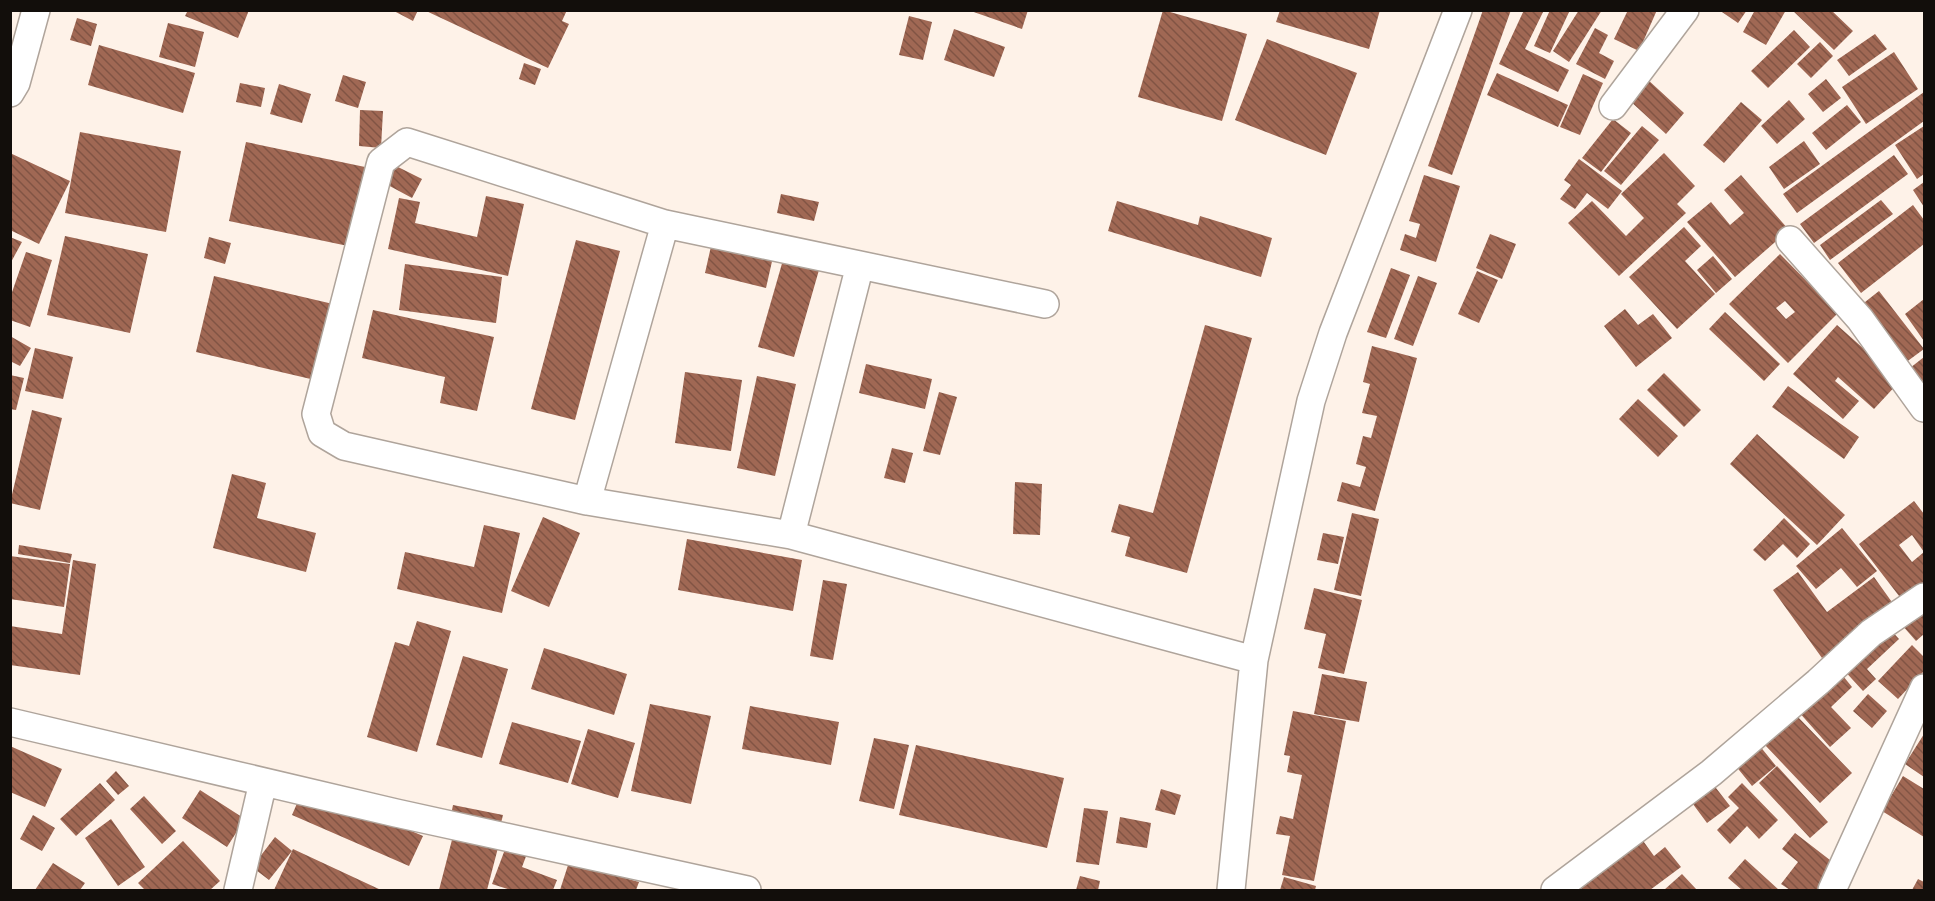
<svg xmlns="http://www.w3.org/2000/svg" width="1935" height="901" font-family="'Varela Round',sans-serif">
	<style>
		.building { fill: url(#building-back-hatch); fill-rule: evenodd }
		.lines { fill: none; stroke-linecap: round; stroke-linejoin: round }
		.street-casing { stroke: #afa49b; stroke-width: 30 }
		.street { stroke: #fff; stroke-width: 27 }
	</style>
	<defs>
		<pattern id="building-back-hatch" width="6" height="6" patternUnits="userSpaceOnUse" patternTransform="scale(1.5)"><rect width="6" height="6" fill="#a06854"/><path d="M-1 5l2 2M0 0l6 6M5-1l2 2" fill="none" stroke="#815444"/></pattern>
	</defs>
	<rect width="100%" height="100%" fill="#fef2e8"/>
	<path class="building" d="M188,10H249L238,38L185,16Z
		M392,10H418L413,21Z
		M424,10H567L562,21L569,24L548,68Z
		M968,10H1028L1022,29Z
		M1163,10L1247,34L1222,121L1138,97Z
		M1280,10H1380L1369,49L1276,22Z
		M1483,10H1511L1452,175L1428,166Z
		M1524,10H1544L1525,49L1569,70L1558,92L1499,64Z
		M1550,10H1570L1550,53L1534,46Z
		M1579,10H1602L1569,62L1553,51Z
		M1628,10H1657L1639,51L1614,39Z
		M1719,10H1747L1738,23Z
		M1755,10H1786L1766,45L1743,32Z
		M1792,10H1831L1853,31L1834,50Z
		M909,16L932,22L923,60L899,55Z
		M77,18L97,24L91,46L70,40Z
		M168,23L204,32L195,67L159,57Z
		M1595,28L1608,35L1599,53L1614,61L1605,79L1576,64Z
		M954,29L1005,47L994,77L944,60Z
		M1794,30L1810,47L1768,88L1751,71Z
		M1875,34L1887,49L1849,76L1837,60Z
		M1267,39L1357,73L1326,155L1235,120Z
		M1820,42L1833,56L1811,78L1797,64Z
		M99,45L195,73L183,113L88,85Z
		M1894,52L1918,89L1866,124L1842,87Z
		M524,63L541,69L535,85L519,79Z
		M1497,73L1568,105L1558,127L1487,95Z
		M1583,74L1603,83L1580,135L1560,127Z
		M343,75L366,82L358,108L335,101Z
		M1647,79L1684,113L1666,134L1628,99Z
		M1826,79L1841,98L1823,112L1808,94Z
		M240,83L265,88L261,107L236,102Z
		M279,84L311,94L302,123L270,114Z
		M1924,92V121L1797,213L1783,194Z
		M1789,100L1805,119L1777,144L1761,126Z
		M1741,102L1762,120L1724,163L1703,145Z
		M1847,105L1861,122L1826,150L1812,133Z
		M360,110L383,111L381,148L359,146Z
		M1613,119L1631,133L1601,172L1582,158Z
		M1642,126L1659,140L1621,185L1604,171Z
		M1924,126V174L1917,179L1895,145Z
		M80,132L181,151L166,232L65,213Z
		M1804,141L1820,164L1784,189L1769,167Z
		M246,142L365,167L348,246L229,221Z
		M10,153L70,181L39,244L10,230Z
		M1664,153L1695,186L1677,204L1686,213L1619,276L1568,223L1592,201L1626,236L1644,218L1621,194Z
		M1894,155L1908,174L1814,243L1800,224Z
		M1579,159L1622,191L1608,209L1587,193L1575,209L1560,199L1571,185L1564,180Z
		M396,166L422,179L412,198L386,184Z
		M1424,175L1460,186L1436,262L1400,250L1405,234L1416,238L1420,224L1409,221Z
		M1741,175L1789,230L1735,277L1687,222L1711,202L1730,225L1744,213L1724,190Z
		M1924,182V207L1913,190Z
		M781,194L819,202L814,221L777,213Z
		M486,196L524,204L508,276L388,249L399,198L420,202L415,223L477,237Z
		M1881,200L1893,214L1830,260L1820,245Z
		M1117,201L1198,225L1200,216L1272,238L1261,277L1108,231Z
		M1913,205L1924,220V244L1861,293L1838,263Z
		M1684,227L1701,246L1685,261L1715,294L1677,329L1629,277Z
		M1490,234L1516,244L1502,279L1476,268Z
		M65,236L148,254L130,333L47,315Z
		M10,237L22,242L10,264Z
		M209,237L231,243L225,264L204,258Z
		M576,240L620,251L575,420L531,409Z
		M712,242L773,257L766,288L705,273Z
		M26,252L52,260L30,327L10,320V298Z
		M1780,254L1838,313L1788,363L1729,304ZM1785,301L1795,312L1786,319L1776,308Z
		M1713,256L1732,279L1716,293L1697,270Z
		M783,260L819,270L794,357L758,347Z
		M405,264L502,277L496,323L399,310Z
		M1391,268L1410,275L1386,338L1367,332Z
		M1477,271L1498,280L1479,323L1458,314Z
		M214,276L333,304L315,380L196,352Z
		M1418,276L1437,283L1413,346L1394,339Z
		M1879,291L1924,349L1905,363L1860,306Z
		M1924,299V341L1905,314Z
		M1625,309L1638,325L1653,314L1672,338L1636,367L1604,326Z
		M373,310L494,337L477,411L440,403L445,377L362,358Z
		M1725,312L1780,364L1764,381L1709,329Z
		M1205,325L1252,338L1187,573L1125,556L1130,537L1111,532L1119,504L1153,513Z
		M1837,325L1900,381L1874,409L1838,377L1835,381L1859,401L1843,419L1793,374Z
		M10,336L31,348L20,366L10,361Z
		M1372,346L1417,358L1375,511L1337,501L1342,482L1360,487L1366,467L1356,464L1363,436L1371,438L1377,416L1362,413L1370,384L1363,382Z
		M35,348L73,357L63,399L25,391Z
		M1924,357V388L1910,368Z
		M866,364L932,379L925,409L859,393Z
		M685,372L742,380L731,451L675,443Z
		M1664,373L1701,410L1684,427L1647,390Z
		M10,375L24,378L16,410L10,409Z
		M757,376L796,384L775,476L737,468Z
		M1788,386L1859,437L1844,459L1772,407Z
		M939,392L957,397L940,455L923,451Z
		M1638,399L1678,436L1658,457L1619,419Z
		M32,410L62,418L40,510L10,503Z
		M1757,434L1845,515L1817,545L1730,464Z
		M892,448L913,453L905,483L884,478Z
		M232,474L266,483L257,518L316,533L306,572L213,548Z
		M1015,482L1042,484L1040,535L1013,534Z
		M1914,501L1924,514V552L1912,535L1899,545L1912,562L1924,552V590L1906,605L1859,544Z
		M1352,513L1379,519L1361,596L1334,590Z
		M543,517L580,533L549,607L511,591Z
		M1784,518L1810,544L1797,558L1783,544L1765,561L1753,550Z
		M484,525L520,533L502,613L397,589L405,552L474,567Z
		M1842,528L1877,571L1857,587L1841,568L1816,589L1796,566Z
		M1323,533L1344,537L1338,564L1317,560Z
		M687,539L802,560L793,611L678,590Z
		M19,545L72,554L70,563L18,554Z
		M10,556L70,564L64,607L10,599Z
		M73,560L96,564L80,675L10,665V626L62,634Z
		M1798,572L1827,612L1874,577L1894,605L1822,658L1773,590Z
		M823,580L847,584L833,660L810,656Z
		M1314,588L1362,600L1344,674L1318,668L1326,634L1304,629Z
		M1924,611V634L1916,641L1902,625Z
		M417,621L451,631L417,752L367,737L395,642L409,646Z
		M1887,626L1899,639L1867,669L1876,679L1863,691L1841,667Z
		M1912,645L1924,657V671L1898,699L1878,681Z
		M544,648L627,674L614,715L531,689Z
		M463,656L508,669L482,758L436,745Z
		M1839,671L1852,687L1831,707L1851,728L1830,747L1797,710Z
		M1322,674L1367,682L1359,722L1314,714Z
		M1868,694L1887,711L1872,728L1853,711Z
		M650,704L711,716L691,804L631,791Z
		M750,706L839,722L831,765L742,749Z
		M1293,711L1346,721L1314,881L1282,875L1290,836L1276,834L1280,816L1293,819L1302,775L1287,772L1290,756L1284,755Z
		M1796,715L1852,773L1820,803L1765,745Z
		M512,722L581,741L568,783L499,764Z
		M588,729L635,743L618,798L571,784Z
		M1924,734V777L1905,764Z
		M874,738L909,745L894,809L859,801Z
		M916,745L1064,778L1047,848L899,815Z
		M1759,745L1776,766L1752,786L1735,765Z
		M10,746L62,769L45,807L10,792Z
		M1777,766L1828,822L1810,838L1759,783Z
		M116,771L129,786L118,795L106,781Z
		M1903,776L1924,789V837L1882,811Z
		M1709,779L1730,806L1707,823L1687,796Z
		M100,783L115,800L76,836L60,819Z
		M1742,783L1778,820L1759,839L1747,826L1730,844L1717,830L1739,808L1728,797Z
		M305,785L423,836L409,866L292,815Z
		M1161,789L1181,795L1175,815L1155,810Z
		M200,790L245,819L227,847L182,818Z
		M144,796L176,831L162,844L130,809Z
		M453,805L503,815L498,835L449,825Z
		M1084,808L1108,811L1099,865L1076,862Z
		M33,815L55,828L42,851L20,839Z
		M1120,817L1151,823L1147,848L1116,843Z
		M111,819L145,867L118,886L85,838Z
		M454,832L499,844L487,890H439Z
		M1795,833L1839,867L1822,890H1790L1781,884L1798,862L1782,849Z
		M275,837L292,851L269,880L252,867Z
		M1641,838L1654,856L1665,847L1681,867L1650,890H1572Z
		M183,841L220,881L210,890H145L138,883Z
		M507,844L528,851L522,867L557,880L553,890H511L492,884Z
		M293,849L381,890H274Z
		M1745,859L1779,890H1742L1728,878Z
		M569,862L639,882L636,890H560Z
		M53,863L85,883L80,890H35Z
		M1682,874L1697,890H1664Z
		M1080,876L1100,881L1098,890H1076Z
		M1284,877L1316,886L1315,890H1280Z
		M1918,879L1924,882V890H1912Z"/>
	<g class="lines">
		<g class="street-casing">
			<path id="street" d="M10,93L16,83L36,10
				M1613,106L1685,10
				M1790,240L1860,319L1924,408
				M1045,304L665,224L407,142L381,162L316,414L322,433L344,446L587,501L791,535L1254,660
				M587,501L665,224
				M791,535L860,265
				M10,722L396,813L747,890
				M238,890L263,782
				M1231,890L1254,660L1311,401L1333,333L1458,10
				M1555,890L1711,773L1818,682L1871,633L1924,597
				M1832,890L1924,688"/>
		</g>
		<use href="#street" class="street"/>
	</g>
	<rect width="1935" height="901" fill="none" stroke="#120e0b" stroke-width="24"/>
</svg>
